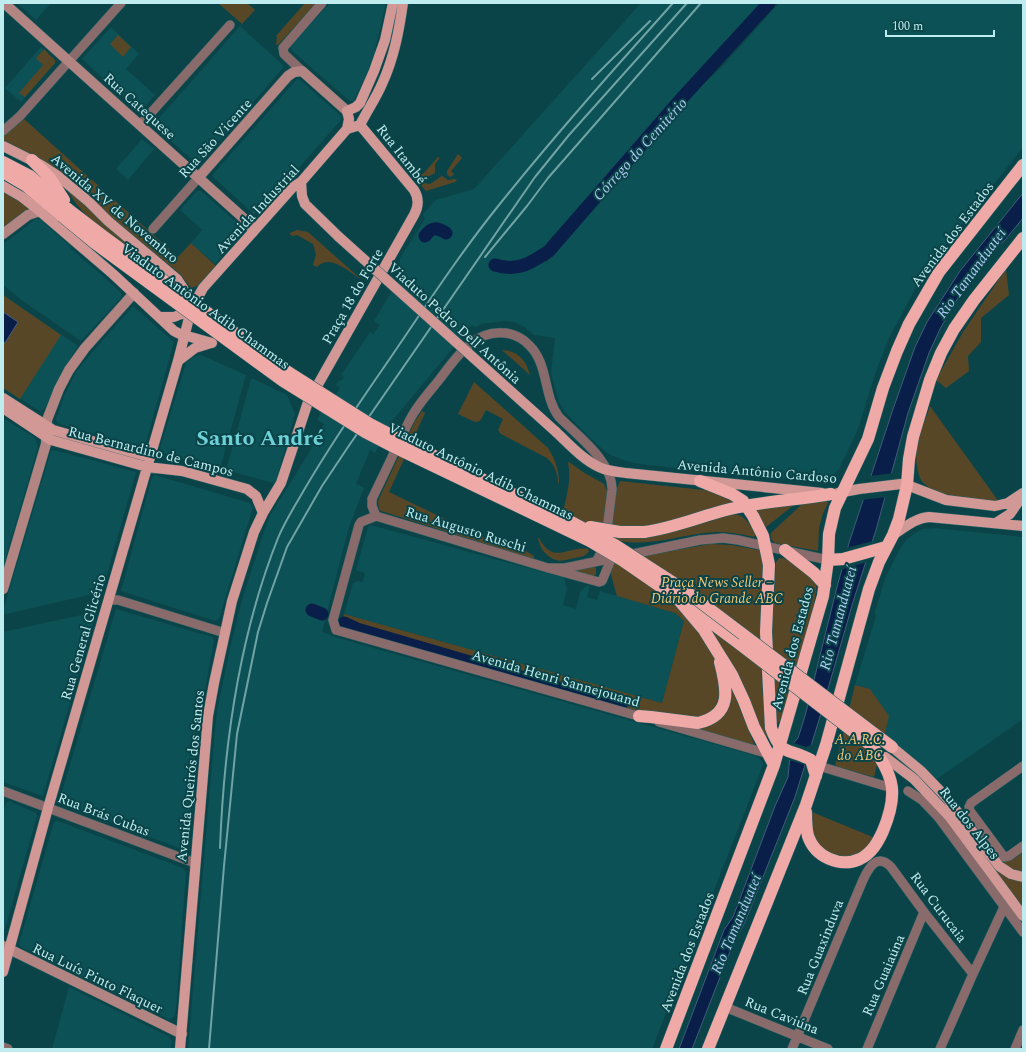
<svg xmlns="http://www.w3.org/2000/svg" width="1026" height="1052" font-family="Spectral,serif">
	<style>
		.built { fill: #0c5155 }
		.green { fill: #584727 }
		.water { fill: #091f49; stroke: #405c7b }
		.pier { fill: #0b4448 }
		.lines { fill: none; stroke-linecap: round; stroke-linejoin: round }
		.river { stroke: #091f49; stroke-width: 13 }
		.street-casing { stroke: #2b6266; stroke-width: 10 }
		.secondary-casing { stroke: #2b6266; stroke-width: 11 }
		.primary-casing { stroke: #2b6266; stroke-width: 11 }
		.highway-casing { stroke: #2b6266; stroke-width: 13 }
		.street { stroke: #886b6a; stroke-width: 9 }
		.secondary { stroke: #b28583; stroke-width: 10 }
		.primary { stroke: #d29896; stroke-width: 10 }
		.highway { stroke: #efaaa7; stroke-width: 12 }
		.rail { stroke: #70a3a6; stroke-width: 2 }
		.primary-bridge-casing { stroke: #2b6266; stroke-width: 11; stroke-linecap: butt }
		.highway-bridge-casing { stroke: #2b6266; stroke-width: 13; stroke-linecap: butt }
		.primary-bridge { stroke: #d29896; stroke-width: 10 }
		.highway-bridge { stroke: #efaaa7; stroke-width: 12 }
		.labels { text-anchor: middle; stroke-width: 4; stroke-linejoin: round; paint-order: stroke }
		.street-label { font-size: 14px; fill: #bfecef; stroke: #0b4448 }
		.park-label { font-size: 14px; font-style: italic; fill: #f3c674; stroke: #0b4448 }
		.water-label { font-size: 15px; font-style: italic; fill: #afc9f4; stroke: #0b4448 }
		.town-label { font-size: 22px; font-weight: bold; fill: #6fd1d8; stroke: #0b4448 }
	</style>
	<rect width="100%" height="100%" fill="#0b4448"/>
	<path class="built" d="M17,3H51L36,20Z
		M330,3H386L374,54L364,80L353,101H350L292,51L291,46Z
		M641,3H761L550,239L547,243L546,263L615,185L694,92L722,67L779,3H1023V147L936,258L915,289L889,338L875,374L860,423L855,436L839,469L831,477L816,482L647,465L629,462L613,456L606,452L591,439L565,412L559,402L551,373L555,338L534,335L523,326L514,322L504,321L482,324L475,327L472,325L392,421L375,453L370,450L356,484L364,488L349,527L322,632L338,638L756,756L761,760L763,764L756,783L652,1049H188L214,740L217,711L230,649L243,596L266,526L271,514L307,456L324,424L317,420L321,412L323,413L340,388L336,385L339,380L341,381L344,377L341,375L370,332L373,334L380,325L374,321L399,279L400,258L425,219L423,214L436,200L474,189Z
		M240,26L283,65V68L200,163L197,164L153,125Z
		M111,27L139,54L126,69L155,95L140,112L82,59Z
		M41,47L55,60V63L21,102L5,88Z
		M297,79H299L341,116V120L259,213L254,214L213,177V174Z
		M142,139L154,149L128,180L116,169Z
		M197,191H201L244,229L245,231L215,264L191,243L202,230L180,210Z
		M36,219H40L71,247V249L104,277L120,292L122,295L121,298L81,341L24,302L3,285V244Z
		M3,295L78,346L64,368L45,408L41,411L38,410L3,388Z
		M133,306L174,342L145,446L141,448L60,424L57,422L56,419L64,396L76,372L89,356Z
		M201,355L246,375L220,469L163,453L160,448L186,363L192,357Z
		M251,379H254L287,395L295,414L276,481L273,483L226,470Z
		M3,418L34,437L36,441L38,447L3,567Z
		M54,450L136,472L102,592L6,614L3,613V611L51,451Z
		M155,475L250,503L253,507L219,619L215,621L121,591L152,477Z
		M371,525L564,578L567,589L563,605L576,609L580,592L585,587L590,585L587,597L597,600L600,591L675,613L684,621L662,703L344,614L353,583L358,581L363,582L365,573L356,570L368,527Z
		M935,528L1023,537V719L937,779L884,737L870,689L855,685L876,616L875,612L885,579L899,550L907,539L917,532L923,529Z
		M116,609L212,637L214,641L197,733L187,848L184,850L59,802Z
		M95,612L96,613L43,796L3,782V632Z
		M9,801L36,813L37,816L3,936V812L6,803Z
		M58,821L183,868L186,872L177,997L175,1016L169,1020L166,1018L21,947L19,944L54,822Z
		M69,987L168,1036L172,1042L171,1048L52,1049Z"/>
	<path class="green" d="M218,3H247L255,10L242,24Z
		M305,3H316L278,45L276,44L277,37L276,36Z
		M118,35L131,47L123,57L110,44Z
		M44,49L55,60V63L25,97L19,93L43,65L36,58Z
		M24,119L178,257L191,243L216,266L197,286L191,288L180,274L50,166L3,140V136L11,127Z
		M458,154L462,158L451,171L454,174L452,176L450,177L447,174V171Z
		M438,157H439V159L435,164V173L418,182L415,178L424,173Z
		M442,176L448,180L455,179L457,180L455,182L426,191L421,185L424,183L430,184Z
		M64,186L164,275L96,226L77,205Z
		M3,190L29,207V211L3,229Z
		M297,230L308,232L362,280C349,272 330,253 317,267L313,265L316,255L313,244L297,235L293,236L289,234L292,232Z
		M1006,269L1009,295L981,318V342L968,356L969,371L946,388L936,380L963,332Z
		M3,295L61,335L20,399L3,388Z
		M502,350C518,351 526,360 530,375Z
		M474,382L548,448C555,459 559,470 559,483H558C558,473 554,464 547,458L501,434L498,430L503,419L486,410L480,421L475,422L458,414Z
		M930,406L999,502C981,501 931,496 921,480C917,472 916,461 916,453C918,437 925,421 930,406Z
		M422,411L425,413L389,492L503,547L506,541L521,548L534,556V559L381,511L379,509L378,501L415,421Z
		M569,462L583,472L604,484L608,493L602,538L562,516C566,498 572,480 568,463Z
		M620,481L713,491L735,502L705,510L709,522C715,520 721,517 727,515C742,510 750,524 756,535L754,537C742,534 729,532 717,532C684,533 654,547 621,541C617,540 613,540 610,537L616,490Z
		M827,500L828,503L823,513L819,528L818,551L775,543C771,540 770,537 771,533L801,505L804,504Z
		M794,505L766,527L756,510L757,509Z
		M538,538H539C554,566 568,545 588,549L589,551C586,556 581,557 575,558C569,559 562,562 556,560C547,558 539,547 538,538Z
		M710,544L732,545L758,550L761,551L763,557L761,671L765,722L769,737L766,738L760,728L744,686L733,691L755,746L678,724L719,718L720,693C718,703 715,710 705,715C687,722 634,710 614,706L346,628L343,624L344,614L662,703L684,621L675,613L617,596L611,575V571L615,562L632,558Z
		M779,558C786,557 792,563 798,567C804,571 813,575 816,582C821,593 786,702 780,721L778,723L777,722L772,650L773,613L776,562Z
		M593,565L596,568V574L593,577L574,571L572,569Z
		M855,685L870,689L889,716L874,777L835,766Z
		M812,812L875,838C870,844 866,850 859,853C844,860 823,855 815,840C811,832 811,821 812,812Z
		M1023,852V873C1011,871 1005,866 998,856C1008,865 1014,859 1023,852Z
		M991,865L999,872L1023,882V910Z"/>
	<path class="water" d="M1023,193V218L1005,240L995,249L970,277L940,329L929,353L908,413L876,530L853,602L819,720L795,797L745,922L731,949L692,1049H679L724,930L733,917L775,806L788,777L791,746L798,738L805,716L837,587L849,543L893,409L915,347L927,322L960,271Z
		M3,312L18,322L5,343L3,342Z"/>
	<path class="pier" d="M894,473L887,497L861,500L870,476Z
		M873,541L867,562L840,570L846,548Z
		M791,742L806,747L813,744L806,768L805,765L789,760V746Z"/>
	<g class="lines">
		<path class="river" d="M425,236C432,227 436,227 446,233
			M495,265C518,272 531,263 549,251L681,99L769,3
			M312,610L322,614
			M344,623L357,629L599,700L622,703"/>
		<g class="street-casing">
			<path id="street" d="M302,71L284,54L283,48L322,3
				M140,125L230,25
				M3,131L20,116L121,3
				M153,229L199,177
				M376,516L361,522L359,525L333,620L336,630L645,718
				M376,516L372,506V499C381,480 390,462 398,444C404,433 408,421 415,411C422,400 431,390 439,380C456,358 474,329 505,333C514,334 523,339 529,345C549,364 543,396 559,417C578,436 613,462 612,490L605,545L597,560
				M376,516L548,568L599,582L602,581L612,557
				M548,568H565L700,540L723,538L738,540L828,560
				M109,600H118L225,633
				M659,722L772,755
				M819,766L885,786
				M1023,766L971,803L969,807L970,811L1004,857L1009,856L1023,846
				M3,791L195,863
				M908,791L922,800L939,818L1023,932
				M725,1007L828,1049
				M3,1047L8,1049
				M792,1049L863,880C869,867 877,853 891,867L924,912L973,974
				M867,1049L924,912
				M940,1049L973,974L1004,907
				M1015,1049L1023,1030"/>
		</g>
		<g class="secondary-casing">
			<path id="secondary" d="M4,3L250,224L253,232
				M199,177L288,76L294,72L302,71L347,111
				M3,234L28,215L40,211
				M3,589L46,444L47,420L59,389L69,370L85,348L134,293
				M3,946L182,1034"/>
		</g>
		<g class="primary-casing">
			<path id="primary" d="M347,129L349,119L347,111L356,107L360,103L374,71L385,40L393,3
				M3,146L41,165L58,176L89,202L108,221L177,279L183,288L188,299
				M301,182L302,196L305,204L339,237
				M3,186L22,197L36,208L113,274L174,331L180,334L212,343
				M160,317H174L191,310
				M178,361L195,348L211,343
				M3,398L53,430L149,457
				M3,408L51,440L147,467L182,471L247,489L256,496L263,513
				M555,431C568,443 582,459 599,467C607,471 617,472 626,473L822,493
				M838,493L859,489L901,484L907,485L946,500L995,506L1008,503L1023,493
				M996,523L1010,514L1023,495
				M893,535C904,528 915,518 929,517L1023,526
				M892,747L921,771L946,797L999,866L1011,874L1023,877
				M885,757L914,779L949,816L1023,916
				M3,972L48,808L178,361L191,310L203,288L293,187L301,182L347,129L360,125C367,111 376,98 382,84C394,58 399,31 403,3
				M180,1049L208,716L214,683L232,601L254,532L263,513L281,483L308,402L414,215C419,206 419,198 414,190L360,125"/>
		</g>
		<g class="highway-casing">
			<path id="highway" d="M32,160L50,178L64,200
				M3,162L30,176L69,210
				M3,172L25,185L62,216
				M700,481L732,494L743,501L753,516L763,536L769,565L766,632L771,728C782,758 789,747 811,760L816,776
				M644,532C674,528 701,516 730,509C764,501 798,500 831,494
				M785,550L814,573L825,585
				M828,560L843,559L886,547
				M677,598L704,630L732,675L744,701L754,727L774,765
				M694,610L741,645
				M639,716L651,717L698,723C733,715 727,689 720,662
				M806,812C806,820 806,828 808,836C815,857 840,868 860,859C872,853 878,842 883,831C898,795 895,777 872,746
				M666,1049L774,765L823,596L828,560L829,534L835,508L868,439L883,388L897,351L909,324L939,272L1023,165
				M708,1049L806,805L826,745L869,589L879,562L893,535L899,519L907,485L909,459L913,437L930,380L941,353L954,329L974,300L1023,238"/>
		</g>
		<use href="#street" class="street"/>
		<use href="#secondary" class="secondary"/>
		<use href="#primary" class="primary"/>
		<use href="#highway" class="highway"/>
		<path class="rail" d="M592,79L650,21
			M485,257L527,206L548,178L701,3
			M220,848C224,742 239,636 278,538C285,521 295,506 304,490C328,449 355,409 382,370C420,315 457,257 499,205C555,135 614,69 673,3
			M209,1049L224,866L237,734L258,632L267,603L287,547L322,486L348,447L535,177L569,135L687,3"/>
		<g class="primary-bridge-casing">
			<path id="primary-bridge" d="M339,237L555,431"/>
		</g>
		<g class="highway-bridge-casing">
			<path id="highway-bridge" d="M69,210L103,236L288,372L370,424L397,438L575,524L615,545L683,589L892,747
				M62,216L96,244L283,381L365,432L392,446L590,541L622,560L677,598
				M590,527L620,532H644
				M741,645L872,746"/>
		</g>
		<use href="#primary-bridge" class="primary-bridge"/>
		<use href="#highway-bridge" class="highway-bridge"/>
	</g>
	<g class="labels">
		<g class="street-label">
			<text transform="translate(140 106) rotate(42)" y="5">Rua Catequese</text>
			<text transform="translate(215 138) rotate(-48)" y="5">Rua São Vicente</text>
			<text transform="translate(402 154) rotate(52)" y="5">Rua Itambé</text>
			<text transform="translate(115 208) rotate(40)" y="5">Avenida XV de Novembro</text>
			<text transform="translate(257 209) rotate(-47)" y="5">Avenida Industrial</text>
			<text transform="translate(952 234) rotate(-53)" y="5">Avenida dos Estados</text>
			<text transform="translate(352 296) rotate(-60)" y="5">Praça 18 do Forte</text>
			<text transform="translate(206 306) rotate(36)" y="5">Viaduto Antônio Adib Chammas</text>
			<text transform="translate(455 323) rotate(42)" y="5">Viaduto Pedro Dell'Antônia</text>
			<text transform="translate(151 451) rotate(14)" y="5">Rua Bernardino de Campos</text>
			<text transform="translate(481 471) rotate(26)" y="5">Viaduto Antônio Adib Chammas</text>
			<text transform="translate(757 471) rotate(5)" y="5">Avenida Antônio Cardoso</text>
			<text transform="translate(466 529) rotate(17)" y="5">Rua Augusto Ruschi</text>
			<text transform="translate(83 637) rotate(-74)" y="5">Rua General Glicério</text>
			<text transform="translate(792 648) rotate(-75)" y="5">Avenida dos Estados</text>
			<text transform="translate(556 678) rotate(16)" y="5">Avenida Henri Sannejouand</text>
			<text transform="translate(190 776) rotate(-84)" y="5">Avenida Queirós dos Santos</text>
			<text transform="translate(104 814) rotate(21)" y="5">Rua Brás Cubas</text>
			<text transform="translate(970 823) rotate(52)" y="5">Rua dos Alpes</text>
			<text transform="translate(939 907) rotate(53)" y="5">Rua Curucaia</text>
			<text transform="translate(820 947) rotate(-68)" y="5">Rua Guaxinduva</text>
			<text transform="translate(687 952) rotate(-69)" y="5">Avenida dos Estados</text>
			<text transform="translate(883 975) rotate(-67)" y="5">Rua Guaiaúna</text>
			<text transform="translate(98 978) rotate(26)" y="5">Rua Luís Pinto Flaquer</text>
			<text transform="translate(782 1015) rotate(22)" y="5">Rua Caviúna</text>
		</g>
		<g class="park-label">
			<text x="717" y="587">Praça News Seller –<tspan x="717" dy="16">Diário do Grande ABC</tspan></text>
			<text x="860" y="744">A.A.R.C.<tspan x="860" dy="16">do ABC</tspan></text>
		</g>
		<g class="water-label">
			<text transform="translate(640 149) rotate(-48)" y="5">Córrego do Cemitério</text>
			<text transform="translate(971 273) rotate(-54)" y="5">Rio Tamanduateí</text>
			<text transform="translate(838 618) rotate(-75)" y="5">Rio Tamanduateí</text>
			<text transform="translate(736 924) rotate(-67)" y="5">Rio Tamanduateí</text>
		</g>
		<g class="town-label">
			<text x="260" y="445">Santo André</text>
		</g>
	</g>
	<rect width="1026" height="1052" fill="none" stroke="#bfecef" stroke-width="8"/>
	<path d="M886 30v6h108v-6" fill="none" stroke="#bfecef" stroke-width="2"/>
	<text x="892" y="30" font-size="12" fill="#bfecef" stroke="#0b4448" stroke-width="3" paint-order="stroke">100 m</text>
</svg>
